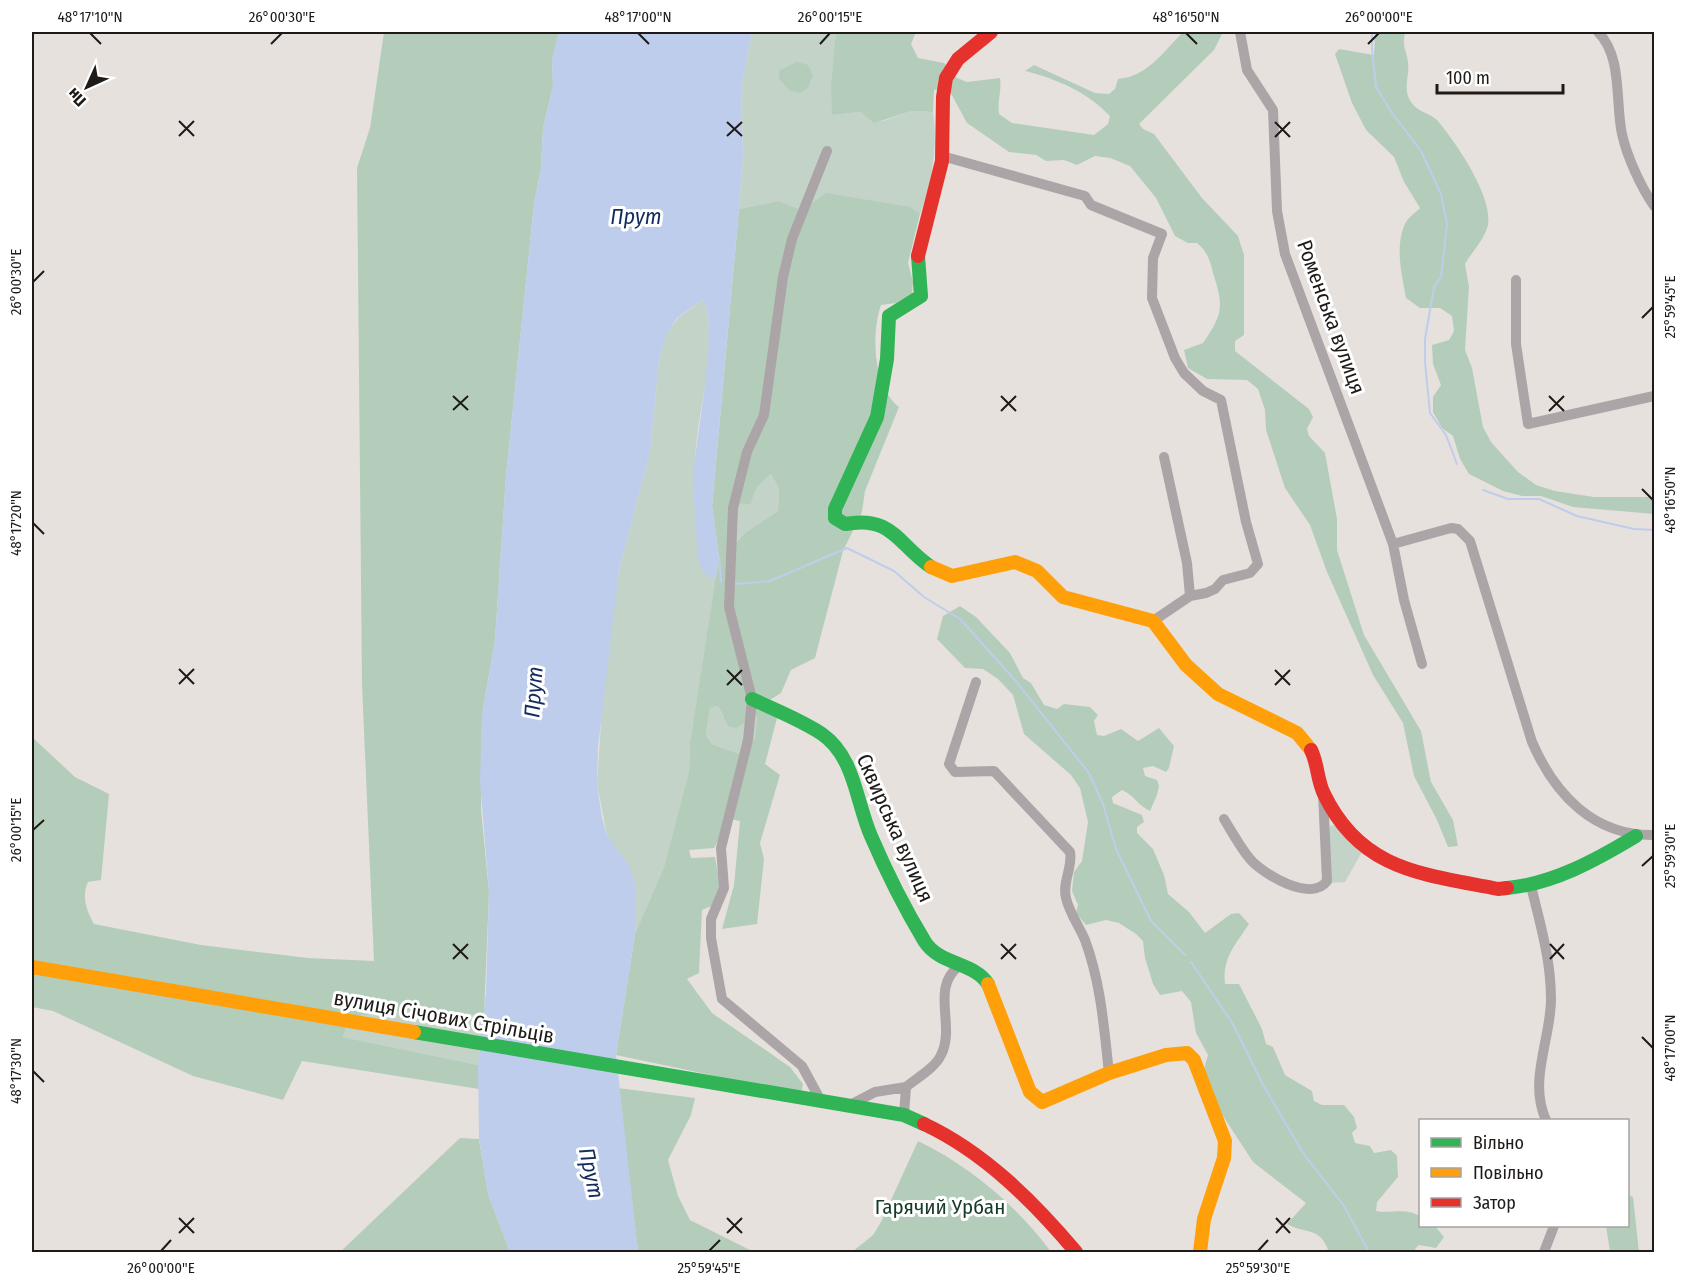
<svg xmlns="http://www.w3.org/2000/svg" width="1686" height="1284" font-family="'Fira Sans Condensed',sans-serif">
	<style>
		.green { fill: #c3d3c7 }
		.forest { fill: #b4cdbb; fill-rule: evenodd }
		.water { fill: #becdeb }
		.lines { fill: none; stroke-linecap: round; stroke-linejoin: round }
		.stream { stroke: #becdeb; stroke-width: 2 }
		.street { stroke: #aca5a8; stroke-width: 10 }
		.fast { stroke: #30b455; stroke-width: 14 }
		.slow { stroke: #ff9f0a; stroke-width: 14 }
		.jam { stroke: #e5322d; stroke-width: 14 }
		.ticks { fill: none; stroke: #1e1a18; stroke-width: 2 }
		.labels { text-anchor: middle; stroke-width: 6; stroke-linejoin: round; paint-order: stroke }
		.street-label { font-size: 21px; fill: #1e1a18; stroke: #fff }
		.park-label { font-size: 21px; fill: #143b27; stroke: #fff }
		.water-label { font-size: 22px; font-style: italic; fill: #122c5e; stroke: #fff }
		.neatline { fill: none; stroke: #1e1a18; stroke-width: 2 }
		.ticks-label { font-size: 15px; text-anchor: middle; fill: #1e1a18 }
	</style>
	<rect width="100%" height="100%" fill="#e7e1de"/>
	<path class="green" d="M752,32H836L832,115L861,112L883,121L912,111L933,112C938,147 932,181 920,214L911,207L802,210L779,201L739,209L743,154L741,90Z
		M702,300C713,308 708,357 707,371C700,419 689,469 696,517C698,538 706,559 712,579L716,578L690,742L689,771L664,867L635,934V884L607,835L597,784L603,691L619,570L650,452L659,359L666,334L678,318Z
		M771,474L779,489L778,511L746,532L733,544L729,503L753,493L759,482Z
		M718,706L723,717L749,713L757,717L755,738L745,756L712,744L706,735L710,707Z
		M1336,825L1362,852L1345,882L1329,883L1330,826Z
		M416,1009L484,1016L478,1065L343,1037L348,1017Z"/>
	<path class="forest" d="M384,32H559L552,60L553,86L543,128L541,169L534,204L506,476L495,640L482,715L481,809L489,892L484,1016L416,1009L349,1017L343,1037L478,1065L479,1089L302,1061L283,1100L193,1076L53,1011L32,1007V737L75,777L109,794L101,880L88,882C81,897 87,911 94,924L201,945L308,958L374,961L362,684L357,168L370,128Z
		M836,32H916L911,44L918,58L944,63L957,78L967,82L1000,78C1002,91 997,100 999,114L1012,123L1094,135L1108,124L1110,116C1087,92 1057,79 1025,71L1034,65L1095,93L1109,94L1115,89L1118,79C1147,77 1164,51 1183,32H1223L1214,50L1139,124L1143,129L1154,134L1202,198L1238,236L1244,255V335L1235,341V351L1309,409L1313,417L1307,429L1309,436L1325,453L1337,519V550L1364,635L1421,731L1431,782L1453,820L1458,846L1448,847L1437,820L1414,776L1403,723L1373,675L1327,572L1310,525L1285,488L1266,430L1265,410L1258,389L1247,380L1207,379L1188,368L1184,350L1203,343C1222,315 1224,308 1214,276C1210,262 1209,253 1197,243H1188L1175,236L1156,198L1130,166L1110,158L1095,156L1077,165L1064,160L1046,161L1036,155L1009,152L967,123L948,88L934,90L933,112L912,111L874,123L861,112L832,115L831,86Z
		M1375,32H1405C1402,49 1406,47 1408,62C1410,76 1402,89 1411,102C1417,112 1430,113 1437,120C1455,141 1493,196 1488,225C1484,241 1472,251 1465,264L1469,287L1465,350L1472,368L1483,427L1491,442L1518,472L1536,485L1555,491L1594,497H1654V514L1573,507L1541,496H1522L1503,491L1469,474L1460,459L1453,436L1442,428L1433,412V397L1441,385L1433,364L1432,345L1449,340L1454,331L1452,316L1440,308H1420L1406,298C1402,275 1395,249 1404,226C1406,219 1415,213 1420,208L1404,182L1394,157L1366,130L1352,103L1335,54L1339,49L1374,55Z
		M797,62L808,65L813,75L808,88L800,93L790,91L779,79L780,70Z
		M826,193L911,207L920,214L908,263L913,282L912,294L896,303L881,305C871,334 873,387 899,407L865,491L862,512L843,551L815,658L791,670L781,693L770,700L768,709L777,718L765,764L780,775L760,843L764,859L757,924L722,929L734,885L740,821L730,819L714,848L689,850L691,858L715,857L720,885L716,904L702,910L699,973L687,979L712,1013L790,1067L803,1084L801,1094L616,1055L635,934L664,867L689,771L690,742L719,557L712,506L739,209L779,201L802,210ZM771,474L779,489L778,511L746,532L734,544L729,503L751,504C754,489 759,483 771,474ZM718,706L728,726L736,728L744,723L749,713L757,717L755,738L745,756L712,744L706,735L710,708Z
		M960,606L976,617L1010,653L1023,678L1031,683L1044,705L1057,709L1064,704L1090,707L1098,715L1094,721L1097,735L1104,736L1121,729L1138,741L1159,728L1174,746L1169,768L1166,772L1153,766L1143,768L1145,776L1157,780L1159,786L1157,795L1150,811C1138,806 1134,795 1122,790L1112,797L1113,803L1142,815L1144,822L1137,827V833L1153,849L1164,875L1168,894L1189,912L1205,933L1231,914L1239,913L1249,924C1236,944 1222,958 1225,984H1239L1262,1029L1266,1044L1273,1047L1285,1075L1312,1091L1314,1101L1322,1105H1344L1354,1117L1357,1128L1352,1133L1355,1143L1370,1146L1374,1153L1391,1150L1397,1156L1398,1177L1377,1202L1376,1211C1392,1214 1404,1207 1420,1216V1226H1435L1444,1237L1436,1248L1419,1245L1415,1249L1417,1252H1329C1320,1226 1307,1235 1287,1224L1306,1203L1253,1162L1212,1099L1202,1076L1208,1055L1196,1033L1191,1002L1182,991L1160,995L1153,984L1145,958L1143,941L1136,934L1119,923L1106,920L1086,925L1076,913L1078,905L1072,891L1074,872L1082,861L1088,822L1080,788L1071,775L1024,734L1013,695L998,679L983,669L965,668L937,639L943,616Z
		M618,1088L695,1098L691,1115L668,1160L678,1196L690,1220L754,1252H638Z
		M460,1138L479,1139L488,1194L510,1252H340Z
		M918,1141C970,1166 1017,1206 1051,1252H852L873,1235L881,1222Z
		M1628,1195L1633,1197L1639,1252H1610L1606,1226H1628Z"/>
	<path class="water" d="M559,32H752L741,90L743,154L739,209L712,505L719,557L716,578L712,579C696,571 697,544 696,529C695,512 693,495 693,478C694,450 721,313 702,300L677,318L666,335L659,359L650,452L619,570L598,747L597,784L602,818L607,835L628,864L635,884V934L616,1055L638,1252H510L488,1194L479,1139L478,1065L486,992L489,892L480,781L482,715L495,640L506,476L534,204L541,169L543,128L553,86L552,60Z"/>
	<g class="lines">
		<path class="stream" d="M1372,32V49L1376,87L1392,113L1421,151L1441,194L1447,224L1441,277L1434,287L1425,339V362L1430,413L1446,435L1457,464
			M1483,490L1508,499H1539L1577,516L1634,529L1654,530
			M719,557L721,582
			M736,584L770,581L847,548L894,571L924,597L960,619L1014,679L1089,773L1103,804L1116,849L1151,921L1185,955
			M1191,962L1233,1024L1262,1083L1303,1153L1344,1206L1369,1252"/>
		<path class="street" d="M1240,32L1247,70L1273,110L1277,211L1285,254L1393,544L1404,600L1422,664
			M1598,32C1623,57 1615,102 1622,134C1627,157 1641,187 1654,206
			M942,156L1085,196L1091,205L1162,234L1153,258L1152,298L1175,358L1184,373L1203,391L1221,400L1246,522L1258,564L1250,573L1223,580L1215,589L1206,593L1190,596
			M1516,280V344L1528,424L1654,396
			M1393,544L1451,528L1458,529L1470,541L1532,742C1555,795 1594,836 1654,835
			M1153,621L1190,596L1187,563L1164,457
			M976,682L949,764L955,772L994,771L1070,852C1073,867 1062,882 1066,898C1069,912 1079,926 1085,940C1101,983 1104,1028 1109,1073
			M1224,819C1232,832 1240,847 1250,859C1263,874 1311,903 1327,881L1323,793
			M1531,886C1540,923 1551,960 1551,999C1551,1039 1528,1081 1546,1120
			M821,1101L802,1066L722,999L711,938V919L724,888L721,848L748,740L752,699L729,607L733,508L747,452L764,415L783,277L792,239L827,151
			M850,1105L875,1092L906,1087
			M904,1115L906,1087C917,1078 935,1068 941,1055C956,1026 930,988 959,966
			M1544,1252L1554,1226"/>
		<path class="fast" d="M918,256L921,296L889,316L887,359L877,417L835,509V518L845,524C893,515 897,544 931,567
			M752,699C775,710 801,720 822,734C855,757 856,802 871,836C886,871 905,909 925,942C940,965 974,962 988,984
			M1507,888C1553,884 1596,860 1636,836
			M414,1032L904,1115L924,1124"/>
		<path class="slow" d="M931,567L952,576L1015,562L1037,571L1063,597L1153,621L1186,665L1218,694L1297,733L1311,750
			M32,967L414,1032
			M988,984L1030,1092L1042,1102L1109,1073L1166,1055L1187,1053L1194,1060L1225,1141L1224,1158L1204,1219L1200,1252"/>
		<path class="jam" d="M918,256L942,161L943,97L946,78L958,59L991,32
			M1311,750C1318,764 1317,780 1324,794C1361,871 1423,874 1498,889L1507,888
			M924,1124C984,1152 1034,1202 1076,1252"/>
	</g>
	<path class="ticks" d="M90,33L101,44M638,33L649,44M1186,33L1197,44M271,44L282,33M820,44L830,33M1368,44L1379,33M179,121L194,136M727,122L742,136M1275,122L1290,137M179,136L194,121M727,136L742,122M1275,137L1290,122M33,282L44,271M1642,318L1653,307M453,396L468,410M1001,396L1016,411M1549,396L1564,411M453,410L468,396M1001,411L1016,396M1549,411L1564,396M1642,489L1653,500M33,523L44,534M179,669L194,684M727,670L742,685M1275,670L1290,685M179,684L194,669M727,685L742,670M1275,685L1290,670M33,830L44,820M1642,866L1653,856M453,944L468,959M1001,944L1016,959M1550,944L1564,959M453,959L468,944M1001,959L1016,944M1550,959L1564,944M1642,1037L1653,1048M33,1071L44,1082M179,1218L194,1233M727,1218L742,1233M1276,1218L1290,1233M179,1233L194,1218M727,1233L742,1218M1276,1233L1290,1218M161,1251L171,1240M709,1251L720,1240M1258,1251L1268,1240"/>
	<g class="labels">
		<g class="street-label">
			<text transform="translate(1331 317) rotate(70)" y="7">Роменська вулиця</text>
			<text transform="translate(895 828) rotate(66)" y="7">Сквирська вулиця</text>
			<text transform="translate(444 1017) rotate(10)" y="7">вулиця Січових Стрільців</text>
		</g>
		<g class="park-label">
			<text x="940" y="1214">Гарячий Урбан</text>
		</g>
		<g class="water-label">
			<text x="636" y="224">Прут</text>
			<text transform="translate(533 692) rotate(-86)" y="8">Прут</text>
			<text transform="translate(592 1173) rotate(78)" y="8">Прут</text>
		</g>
	</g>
	<rect width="1686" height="1284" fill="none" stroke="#ffffff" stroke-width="66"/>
	<rect x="1419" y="1119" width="210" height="108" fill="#ffffff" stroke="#a5a3a3" stroke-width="1.5"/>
	<rect x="1431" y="1138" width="30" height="9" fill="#30b455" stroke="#a5a3a3" stroke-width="1.5"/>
	<text x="1473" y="1149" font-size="18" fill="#1e1a18">Вільно</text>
	<rect x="1431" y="1168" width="30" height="9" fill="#ff9f0a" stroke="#a5a3a3" stroke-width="1.5"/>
	<text x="1473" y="1179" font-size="18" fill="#1e1a18">Повільно</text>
	<rect x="1431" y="1198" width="30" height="9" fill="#e5322d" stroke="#a5a3a3" stroke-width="1.5"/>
	<text x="1473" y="1209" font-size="18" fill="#1e1a18">Затор</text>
	<g transform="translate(87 87) rotate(225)" stroke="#ffffff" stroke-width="4.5" paint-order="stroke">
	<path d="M0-4.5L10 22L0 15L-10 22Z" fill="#1e1a18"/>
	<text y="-9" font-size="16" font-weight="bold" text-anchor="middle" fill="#1e1a18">Пн</text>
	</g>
	<path d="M1437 84v9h126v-9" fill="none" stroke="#1e1a18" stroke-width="3"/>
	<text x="1446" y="84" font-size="18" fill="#1e1a18" stroke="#ffffff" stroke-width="4.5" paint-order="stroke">100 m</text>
	<rect x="33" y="33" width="1620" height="1218" class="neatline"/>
	<g class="ticks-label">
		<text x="90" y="22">48°17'10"N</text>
		<text x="282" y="22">26°00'30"E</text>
		<text x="638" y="22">48°17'00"N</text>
		<text x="830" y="22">26°00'15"E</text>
		<text x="1186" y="22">48°16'50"N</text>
		<text x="1379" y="22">26°00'00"E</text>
		<text transform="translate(16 282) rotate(-90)" y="5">26°00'30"E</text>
		<text transform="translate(1670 307) rotate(-90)" y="5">25°59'45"E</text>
		<text transform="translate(1670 500) rotate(-90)" y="5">48°16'50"N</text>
		<text transform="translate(16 523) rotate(-90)" y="5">48°17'20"N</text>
		<text transform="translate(16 830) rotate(-90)" y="5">26°00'15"E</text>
		<text transform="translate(1670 856) rotate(-90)" y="5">25°59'30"E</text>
		<text transform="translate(1670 1048) rotate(-90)" y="5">48°17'00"N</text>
		<text transform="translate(16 1071) rotate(-90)" y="5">48°17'30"N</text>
		<text x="161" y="1273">26°00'00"E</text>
		<text x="709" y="1273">25°59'45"E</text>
		<text x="1258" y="1273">25°59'30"E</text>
	</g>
</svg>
